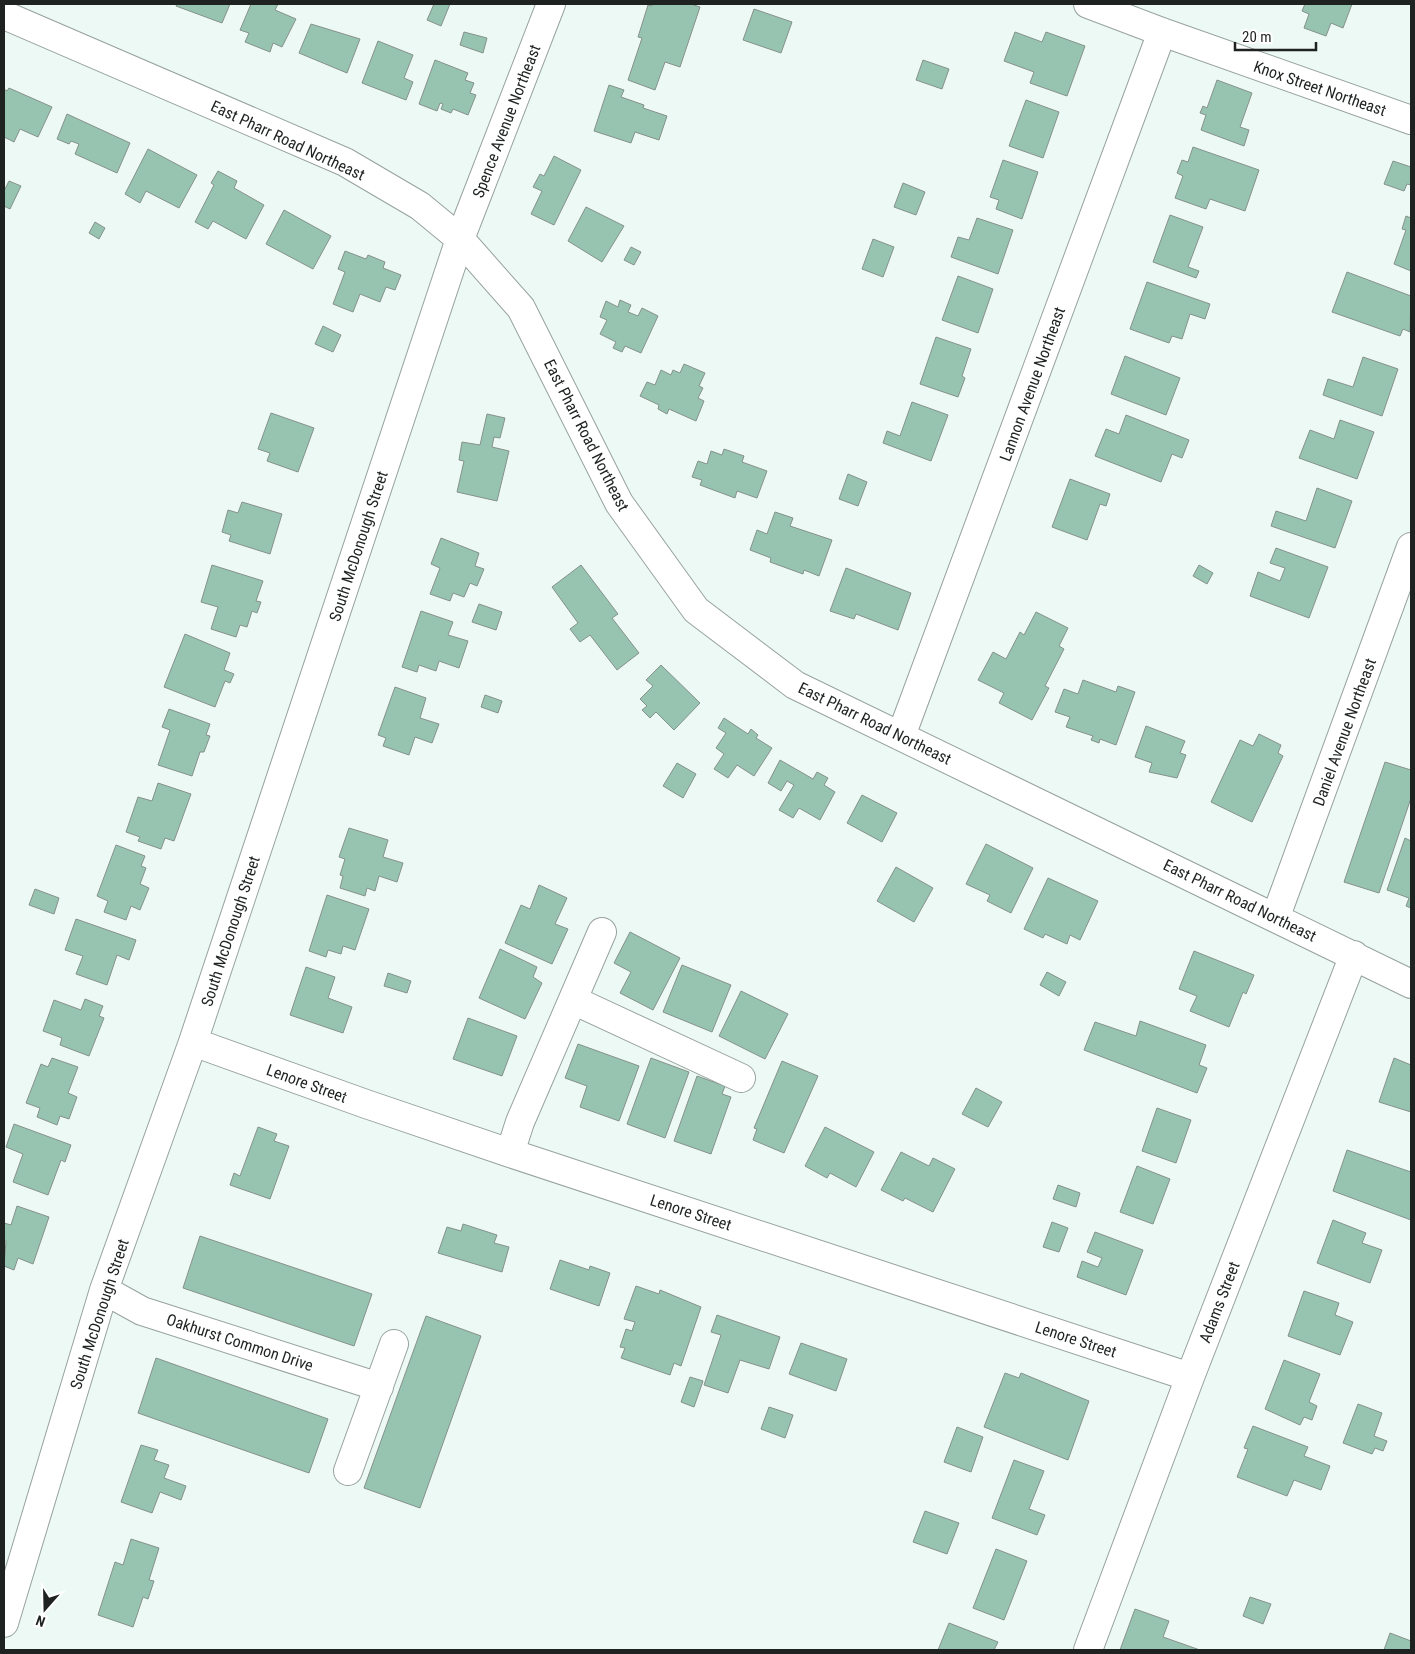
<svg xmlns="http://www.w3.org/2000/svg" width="1415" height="1654" font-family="'Roboto Condensed',sans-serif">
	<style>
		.building { fill: #96c4b1; stroke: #86918c }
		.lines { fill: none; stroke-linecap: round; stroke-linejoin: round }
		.minor-casing { stroke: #97a29e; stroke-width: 30 }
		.minor { stroke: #fff; stroke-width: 28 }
		.labels { text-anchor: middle; stroke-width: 4.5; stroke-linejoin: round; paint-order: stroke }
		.street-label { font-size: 16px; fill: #1e2221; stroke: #fff }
	</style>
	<rect width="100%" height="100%" fill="#edf9f4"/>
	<path class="building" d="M177,4H230L222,23L176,6Z
		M251,4H278L275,10L296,19L282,47L273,43L270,52L245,42L249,33L240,30Z
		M434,4H450L441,26L427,20Z
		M653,4H691L700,7L680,67L665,62L655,90L628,80L642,38L638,37L648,5L652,6Z
		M1305,4H1352L1343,28L1331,23L1326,36L1304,28L1309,14L1302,11Z
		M754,9L792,22L781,53L743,40Z
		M311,24L360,39L347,73L299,53Z
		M464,32L487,38L483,53L460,45Z
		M1015,32L1042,42L1046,32L1085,46L1067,96L1030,83L1034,72L1004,61Z
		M378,41L413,55L404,78L413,82L406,100L362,83Z
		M435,60L468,73L465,80L474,83L470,93L476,95L468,115L453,109L451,113L441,109L443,104L440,103L437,111L419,104Z
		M923,60L949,69L942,89L916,80Z
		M1217,80L1252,93L1240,127L1249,130L1244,146L1201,130L1206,115L1200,113L1203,106L1207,108Z
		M609,85L624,90L621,97L644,105L643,108L667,116L659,140L635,132L631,143L594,131Z
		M9,88L52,107L38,137L20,129L14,142L4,137V89L7,91Z
		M1026,100L1059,112L1043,158L1009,146Z
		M67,114L130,143L117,173L75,154L79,144L71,141L69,144L57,139Z
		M1193,147L1259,170L1245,211L1210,199L1206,209L1175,198L1183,176L1177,173L1182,160L1188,162Z
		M148,149L197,175L179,208L146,191L140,203L125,194Z
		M554,156L581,170L554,225L531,214L542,191L533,187L540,174L544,176Z
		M1003,160L1038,172L1022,219L996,209L999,200L990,197Z
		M1393,161L1411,167V185L1407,184L1404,191L1384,184Z
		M218,171L237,181L234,188L264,205L246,239L213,221L208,229L195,222L214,185L211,183Z
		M9,181L21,186L10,209L4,206V191Z
		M903,183L925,192L916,215L894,207Z
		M586,207L624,226L602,262L568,241Z
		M284,210L331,236L313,269L266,244Z
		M1170,215L1203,227L1188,267L1199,271L1196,278L1153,262Z
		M1406,216L1411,218V271L1394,264L1406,230L1402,229Z
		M977,218L1013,230L998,274L951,257L958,237L969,240Z
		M95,222L105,228L99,239L89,233Z
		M873,239L894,247L883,277L862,269Z
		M631,247L641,252L634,265L624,260Z
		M345,251L366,259L368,255L385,262L383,268L401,275L395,290L386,287L380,302L360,294L353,312L333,304L345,272L338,269Z
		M1347,272L1411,296L1410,332L1403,329L1400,336L1332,312Z
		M958,276L993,289L978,333L942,320Z
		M1147,282L1210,304L1205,319L1190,314L1182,339L1172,336L1169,343L1130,329Z
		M620,300L631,305L628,312L638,316L642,308L658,316L641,353L625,346L622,352L613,348L616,342L600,334L607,320L600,317L606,301L618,307Z
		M323,326L341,335L333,352L315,344Z
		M936,337L971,349L962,376L965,378L958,397L920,384Z
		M1125,356L1180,378L1166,415L1111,394Z
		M1363,357L1398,369L1382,416L1323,395L1328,379L1353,387Z
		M684,364L705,373L699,386L703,388L698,398L704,401L696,421L669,409L667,414L658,409L659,405L640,396L647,382L655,385L661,370L671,375L673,370L680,373Z
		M912,402L948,415L931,461L883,443L887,431L900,436Z
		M271,413L314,428L298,472L267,461L270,453L258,449Z
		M487,414L505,418L500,438L494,437L492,447L509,451L497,501L457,492L464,461L459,460L462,442L480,445Z
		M1126,415L1189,440L1182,458L1172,454L1161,482L1095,456L1106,429L1119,434Z
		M1340,420L1374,432L1357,479L1299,458L1310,430L1334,439Z
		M724,449L744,456L742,462L767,471L757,498L737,491L735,498L700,485L702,480L692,477L698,461L707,464L711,451L722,455Z
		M848,474L867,482L858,506L839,499Z
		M1070,479L1110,494L1106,506L1100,504L1087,540L1052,527Z
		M1317,488L1352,501L1335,548L1271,526L1276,511L1306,521Z
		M242,502L282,514L270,554L229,541L231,535L222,532L228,510L238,513Z
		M775,512L793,518L790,526L832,540L819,576L804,570L803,574L770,562L771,558L750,550L757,530L767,534Z
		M441,538L479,553L475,566L484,569L477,586L470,583L464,597L453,593L450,601L430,594L440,568L431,564Z
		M1276,548L1328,567L1309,618L1250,596L1258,572L1280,581L1285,568L1270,563Z
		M212,565L263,581L256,601L261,602L257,613L252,611L247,627L240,625L236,637L211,629L218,607L201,602Z
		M581,565L618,614L612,618L639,653L617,670L590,635L580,642L570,629L578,623L552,587Z
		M1199,565L1213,573L1207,584L1193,576Z
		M846,568L911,593L898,630L856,614L854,619L830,611Z
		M479,604L502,612L496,630L472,622Z
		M421,611L453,622L448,635L468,641L459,668L439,661L436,671L419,665L417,672L402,667Z
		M1036,612L1068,628L1059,646L1064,649L1045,686L1049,688L1032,720L999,703L1004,693L978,680L993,652L1006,659L1020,632L1024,635Z
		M185,634L230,653L224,670L234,674L230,683L225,681L215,707L164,687Z
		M661,665L700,703L674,730L656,712L650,718L642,710L647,706L640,699L653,686L646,680Z
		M1083,680L1116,692L1118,686L1135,692L1116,745L1100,739L1099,743L1091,740L1093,736L1066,727L1070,717L1055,712L1064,689L1078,694Z
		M395,687L426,698L420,718L439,724L432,743L415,737L409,755L383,746L386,738L378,735Z
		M485,695L502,701L498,713L481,707Z
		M169,709L210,724L206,735L210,736L204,752H200L192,776L158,765L170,730L162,727Z
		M724,718L748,734L751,729L758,735L756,738L772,748L754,776L737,765L728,778L714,769L724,754L716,748L726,733L718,728Z
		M1146,726L1185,741L1180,753L1186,755L1177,778L1149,772L1152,763L1135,757Z
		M1259,734L1281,745L1278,753L1283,756L1252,822L1211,802L1240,740L1253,746Z
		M780,760L813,779L817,772L828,778L824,785L835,792L820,820L799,808L793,818L779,810L794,785L787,781L781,791L768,783Z
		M1385,762L1411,770V798L1379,893L1344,882Z
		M677,763L696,774L683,798L663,786Z
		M158,783L191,794L174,841L165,838L161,849L138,841L140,837L126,832L138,797L152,801Z
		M862,795L897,813L882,842L847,823Z
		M349,828L388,840L383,857L403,863L397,882L379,876L375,891L367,888L365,896L340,888L343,876L340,875L345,859L339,857Z
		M1405,838L1411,841V908L1406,906L1409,898L1387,890Z
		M986,844L1033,868L1011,913L987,901L990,895L966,884Z
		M116,845L145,856L141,866L146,868L140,884L149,888L140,910L131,906L126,920L104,912L108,901L97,896Z
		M896,867L933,888L914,922L877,901Z
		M1048,878L1098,901L1080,940L1070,935L1067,944L1045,934L1043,938L1024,929Z
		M539,885L567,898L555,924L568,929L552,964L505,943L521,905L530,909Z
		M35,889L59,898L54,914L29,905Z
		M327,895L369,909L355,950L343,946L341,954L328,950L326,957L309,951Z
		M76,919L136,940L129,960L117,955L107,985L76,974L83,956L65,950Z
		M630,932L680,958L653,1010L620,993L631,972L614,963Z
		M500,949L537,967L533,977L542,983L525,1019L479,998Z
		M1194,951L1254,975L1246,994L1243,992L1229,1027L1190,1011L1197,996L1179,989Z
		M682,965L731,985L712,1032L663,1012Z
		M306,967L335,977L328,998L352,1007L343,1033L290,1015Z
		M1047,972L1066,982L1059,996L1040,985Z
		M388,973L411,981L407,993L384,986Z
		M741,991L788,1014L765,1059L719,1036Z
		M85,999L103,1006L99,1016L104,1018L89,1056L60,1045L62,1038L43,1031L54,1000L81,1010Z
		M468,1018L517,1036L502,1076L453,1059Z
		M1140,1021L1206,1045L1199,1065L1207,1068L1197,1093L1084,1050L1095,1022L1136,1036Z
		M578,1044L639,1066L619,1121L580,1107L587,1086L565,1078Z
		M52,1058L78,1067L68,1093L77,1097L69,1119L60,1116L57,1125L37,1117L40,1108L26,1103L41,1064L48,1067Z
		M651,1058L689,1072L665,1138L627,1124Z
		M1394,1058L1411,1065V1112L1379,1102Z
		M782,1061L818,1076L784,1153L753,1140L757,1129L754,1128Z
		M697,1076L725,1086L722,1094L731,1097L711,1154L674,1141Z
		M976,1088L1002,1102L988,1127L962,1114Z
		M1157,1108L1191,1120L1176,1163L1142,1151Z
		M14,1124L71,1145L65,1162L61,1160L48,1195L13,1182L23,1154L6,1147Z
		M258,1127L277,1134L274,1141L289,1146L270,1199L230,1185L234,1173L240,1176Z
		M825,1127L874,1152L856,1187L830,1173L827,1178L805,1166Z
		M1347,1150L1411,1172V1220L1333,1191Z
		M901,1152L929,1166L933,1158L955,1169L933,1212L905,1198L903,1201L881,1190Z
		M1137,1166L1170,1179L1153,1224L1120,1212Z
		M1058,1185L1080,1193L1076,1207L1053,1199Z
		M17,1206L49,1217L33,1264L18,1258L14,1270L4,1266L6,1241H4V1223L11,1225Z
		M1333,1220L1366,1233L1362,1243L1382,1250L1370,1283L1317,1263Z
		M1052,1222L1068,1228L1059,1252L1043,1247Z
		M463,1224L497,1235L494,1243L509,1247L502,1272L438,1253L447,1227L461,1231Z
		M1095,1232L1143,1250L1126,1295L1077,1277L1082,1261L1098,1267L1102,1258L1087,1252Z
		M200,1236L372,1294L354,1346L183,1288Z
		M560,1260L589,1270L590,1266L610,1273L599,1306L550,1289Z
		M636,1286L659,1294L660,1290L701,1307L681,1366L674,1363L670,1375L621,1358L625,1348L620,1347L626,1329L632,1331L635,1322L624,1319Z
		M1304,1291L1339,1303L1335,1315L1353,1322L1340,1355L1288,1336Z
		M717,1315L780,1337L769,1369L740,1360L728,1393L704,1385L721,1335L711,1332Z
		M426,1316L481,1336L420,1508L364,1488Z
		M801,1343L847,1359L836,1391L789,1374Z
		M156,1358L328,1419L309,1473L138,1413Z
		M1284,1360L1320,1374L1309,1402L1317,1406L1312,1420L1304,1417L1300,1425L1265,1409Z
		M1005,1373L1019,1378L1021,1373L1089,1401L1068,1460L984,1427Z
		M690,1377L703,1381L694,1407L681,1402Z
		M1358,1404L1382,1413L1374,1436L1387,1441L1383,1451L1375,1448L1372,1454L1343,1443Z
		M769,1407L793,1415L785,1438L761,1429Z
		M1253,1426L1308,1447L1304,1456L1330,1466L1321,1490L1294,1480L1287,1496L1237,1477L1248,1449L1244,1448Z
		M957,1427L983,1437L971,1472L944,1462Z
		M141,1445L158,1450L154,1460L169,1465L164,1478L186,1486L181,1500L160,1492L152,1513L121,1502Z
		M1014,1460L1044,1471L1029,1509L1045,1515L1037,1535L992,1518Z
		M925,1511L959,1523L947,1554L913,1542Z
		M131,1539L159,1548L149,1580L154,1581L148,1599L143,1597L133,1627L98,1615L115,1562L123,1565Z
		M996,1549L1027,1561L1004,1620L973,1608Z
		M1250,1597L1271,1604L1263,1624L1243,1616Z
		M1135,1609L1169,1621L1163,1637L1200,1650H1120Z
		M949,1623L998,1642L994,1650H938Z
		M1390,1633L1411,1641V1650H1384Z"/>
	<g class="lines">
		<g class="minor-casing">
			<path id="minor" d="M1088,4L1162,32L1411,120
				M4,15L345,162L420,206L460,239L521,308L619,503L696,610L795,685L1411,984
				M901,736L1162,32
				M1276,916L1411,547
				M573,1000L741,1078
				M193,1042L366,1104L510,1153L1190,1377
				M510,1153L520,1122L602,932
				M104,1290L142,1311L379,1387
				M348,1471L394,1344
				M4,1623L104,1290L193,1042L460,239L551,4
				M1088,1650L1190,1377L1354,955"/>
		</g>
		<use href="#minor" class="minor"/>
	</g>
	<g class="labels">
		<g class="street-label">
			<text transform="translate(1320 88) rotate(19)" y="6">Knox Street Northeast</text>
			<text transform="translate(506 121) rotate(-69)" y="6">Spence Avenue Northeast</text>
			<text transform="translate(288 140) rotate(25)" y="6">East Pharr Road Northeast</text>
			<text transform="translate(1032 384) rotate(-70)" y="6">Lannon Avenue Northeast</text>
			<text transform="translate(587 435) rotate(63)" y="6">East Pharr Road Northeast</text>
			<text transform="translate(358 546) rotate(-72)" y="6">South McDonough Street</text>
			<text transform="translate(875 723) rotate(26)" y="6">East Pharr Road Northeast</text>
			<text transform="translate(1344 732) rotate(-70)" y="6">Daniel Avenue Northeast</text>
			<text transform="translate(1240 900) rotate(26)" y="6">East Pharr Road Northeast</text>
			<text transform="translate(230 931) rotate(-72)" y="6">South McDonough Street</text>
			<text transform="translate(307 1083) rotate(20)" y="6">Lenore Street</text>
			<text transform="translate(691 1212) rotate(18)" y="6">Lenore Street</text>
			<text transform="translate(1219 1302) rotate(-69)" y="6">Adams Street</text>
			<text transform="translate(99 1314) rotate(-72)" y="6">South McDonough Street</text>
			<text transform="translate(1076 1339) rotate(18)" y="6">Lenore Street</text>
			<text transform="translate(240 1342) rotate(18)" y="6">Oakhurst Common Drive</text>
		</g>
	</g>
	<rect width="1415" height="1654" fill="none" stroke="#1e2221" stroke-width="10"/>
	<g transform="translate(45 1609) rotate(200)" stroke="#ffffff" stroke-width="4" paint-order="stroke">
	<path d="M0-4L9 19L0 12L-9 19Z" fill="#1e2221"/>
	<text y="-8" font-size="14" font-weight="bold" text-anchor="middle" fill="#1e2221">N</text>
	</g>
	<path d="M1235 42v8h81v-8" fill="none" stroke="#1e2221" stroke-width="2.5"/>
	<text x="1242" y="42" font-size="15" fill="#1e2221" stroke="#ffffff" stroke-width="4" paint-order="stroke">20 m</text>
</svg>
